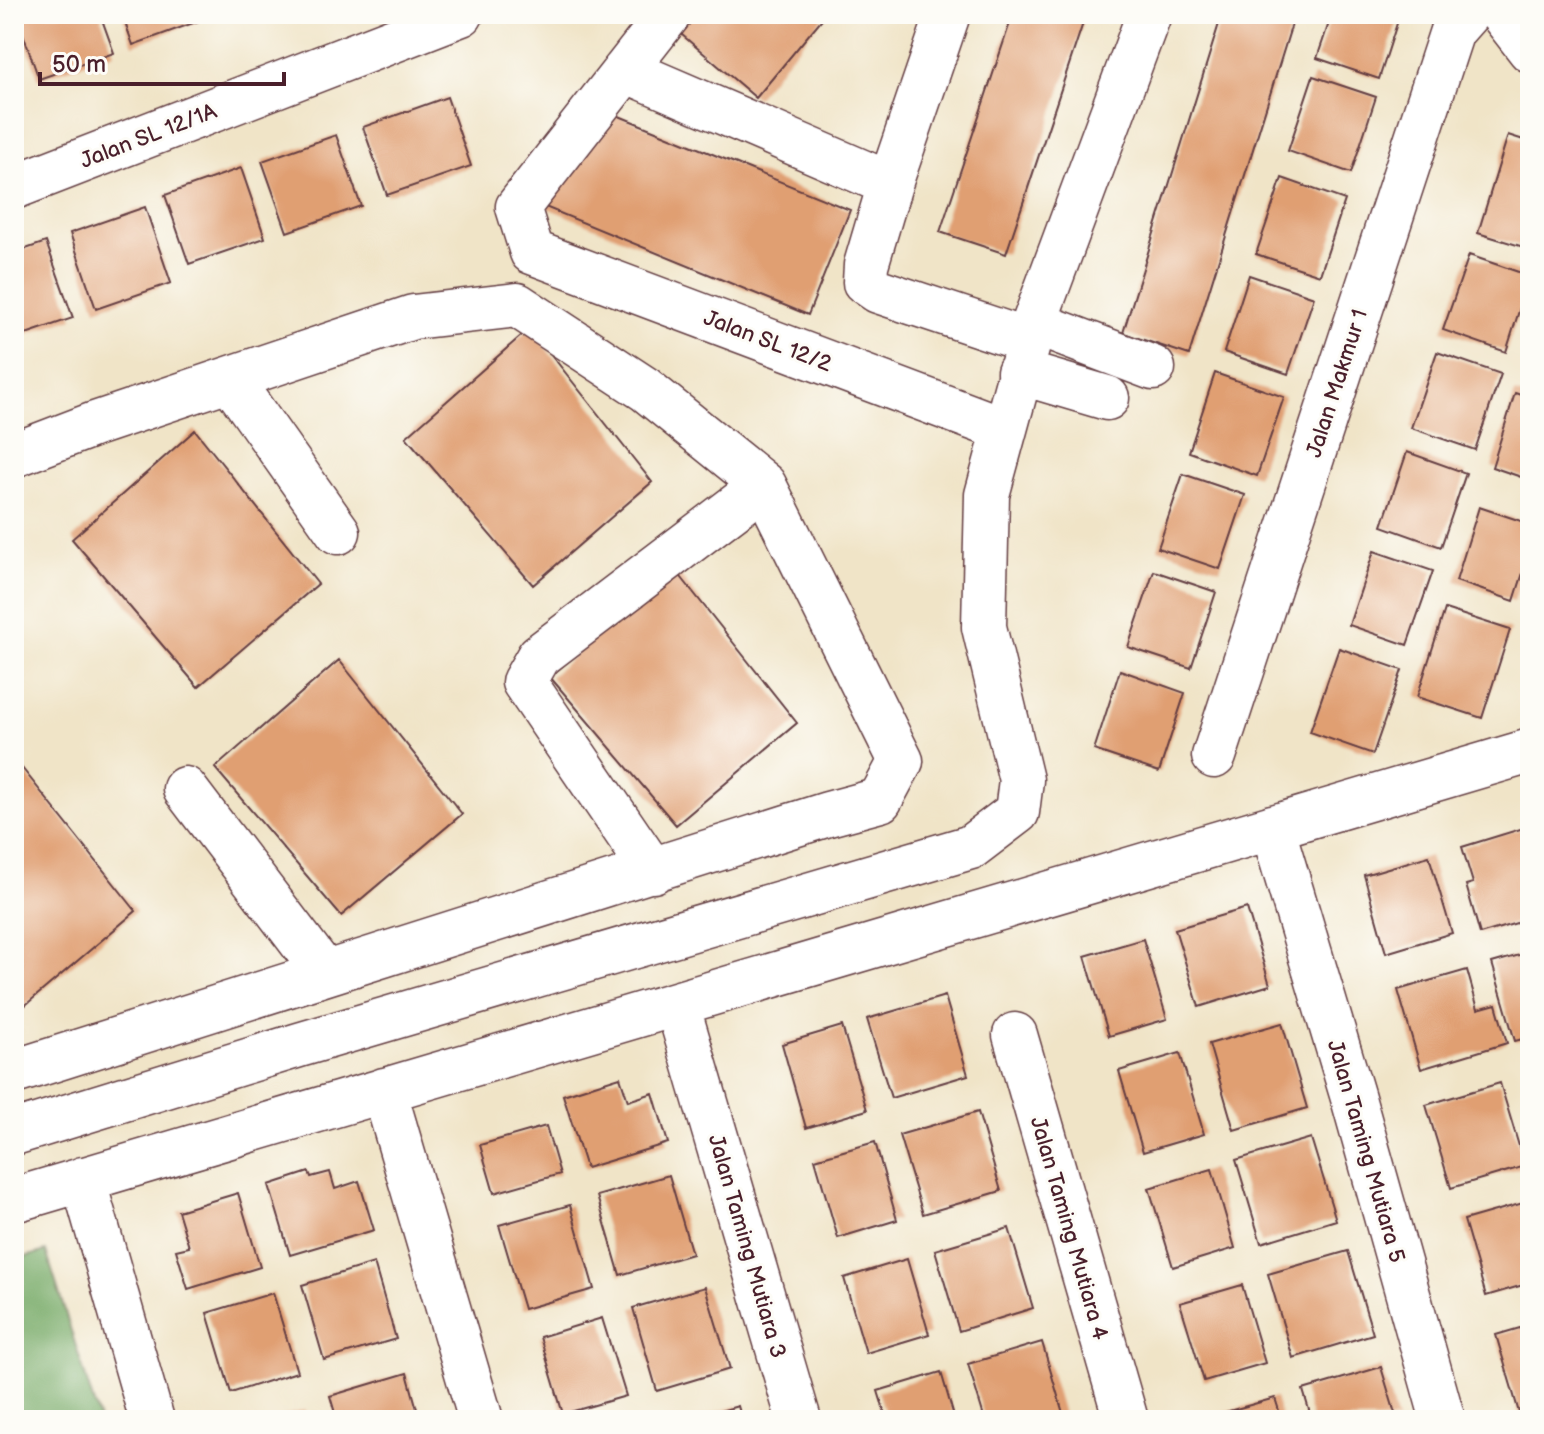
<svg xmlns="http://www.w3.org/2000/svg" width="1544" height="1434" font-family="'Balsamiq Sans',sans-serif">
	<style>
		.forest { fill: #77aa67; stroke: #606449; stroke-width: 2 }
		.building { fill: #e09f72 }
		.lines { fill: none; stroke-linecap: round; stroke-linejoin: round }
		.minor-casing { stroke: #633d42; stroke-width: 47 }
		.minor { stroke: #fff; stroke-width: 44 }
		.labels { text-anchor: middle; stroke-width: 6; stroke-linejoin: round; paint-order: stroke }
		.street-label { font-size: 22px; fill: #4a1f2b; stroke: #fdfcf7 }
	</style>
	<rect width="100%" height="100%" fill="#fdfcf7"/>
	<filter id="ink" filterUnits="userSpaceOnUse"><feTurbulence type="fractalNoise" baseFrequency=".0125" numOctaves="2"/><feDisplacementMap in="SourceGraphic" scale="16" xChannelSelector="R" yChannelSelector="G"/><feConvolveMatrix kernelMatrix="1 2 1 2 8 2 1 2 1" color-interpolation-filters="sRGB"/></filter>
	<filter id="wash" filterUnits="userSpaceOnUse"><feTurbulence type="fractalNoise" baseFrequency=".006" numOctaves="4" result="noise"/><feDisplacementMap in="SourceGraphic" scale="32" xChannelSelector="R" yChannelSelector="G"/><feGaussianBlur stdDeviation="1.8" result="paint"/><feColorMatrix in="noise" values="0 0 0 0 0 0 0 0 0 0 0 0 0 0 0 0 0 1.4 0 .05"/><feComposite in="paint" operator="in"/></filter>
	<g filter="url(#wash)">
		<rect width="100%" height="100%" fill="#f0e4c7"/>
		<path class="forest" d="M46,1251L99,1420H14V1260Z"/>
		<g id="blocks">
			<path class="building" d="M16,14H100L114,53L39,79Z
				M122,14H209L210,17L133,45Z
				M676,14H826L756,98L668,23Z
				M1013,14H1086L1006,254L940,232Z
				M1222,14H1295L1189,355L1123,333Z
				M1332,14H1400L1379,79L1317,58Z
				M1313,76L1376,97L1351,173L1288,151Z
				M447,97L471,166L387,195L363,127Z
				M587,103L850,210L808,315L545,207Z
				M336,135L361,206L287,232L262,161Z
				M1508,135L1530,142V249L1478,233Z
				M241,168L265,238L189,264L165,195Z
				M1282,178L1345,200L1320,275L1256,254Z
				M145,207L171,283L96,309L70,233Z
				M46,242L73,318L14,338V253Z
				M1469,255L1530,276L1506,352L1443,330Z
				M1249,275L1314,297L1288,374L1224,352Z
				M530,328L652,482L533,585L406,437Z
				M1437,352L1501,374L1475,450L1411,428Z
				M1215,373L1284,397L1257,476L1189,452Z
				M1515,393L1530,398V480L1492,467Z
				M195,430L318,584L198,687L72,539Z
				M1407,452L1466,473L1441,547L1382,526Z
				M1183,474L1245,495L1220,569L1158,548Z
				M1479,507L1530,524V551L1514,601L1456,581Z
				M1374,551L1433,571L1407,645L1349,625Z
				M674,568L797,723L676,825L550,677Z
				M1154,571L1216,592L1191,668L1128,647Z
				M1445,609L1510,630L1482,718L1417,697Z
				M1339,648L1402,670L1373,754L1310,732Z
				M339,660L462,814L341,916L215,768Z
				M1120,670L1185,693L1159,772L1094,750Z
				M14,758L136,911L15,1014L14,1012Z
				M1530,826V919L1480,934L1466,885L1473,883L1462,847Z
				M1429,856L1452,933L1386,953L1364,875Z
				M1247,908L1270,985L1199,1007L1175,929Z
				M1143,939L1167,1019L1109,1036L1085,956Z
				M1530,952V1037L1515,1041L1492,963Z
				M1467,970L1478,1009L1496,1004L1507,1043L1421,1069L1398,990Z
				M945,996L968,1075L891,1098L867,1019Z
				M1282,1023L1307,1108L1234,1130L1209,1044Z
				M842,1026L867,1110L806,1128L782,1044Z
				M1180,1053L1204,1134L1143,1152L1119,1071Z
				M620,1077L628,1101L653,1093L668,1143L586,1168L563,1095Z
				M1500,1083L1525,1166L1451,1188L1426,1105Z
				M978,1112L1001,1191L923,1214L899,1135Z
				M546,1126L560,1174L494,1193L480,1145Z
				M1311,1138L1336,1220L1261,1243L1236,1160Z
				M875,1142L897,1220L838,1238L815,1159Z
				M1212,1169L1235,1248L1173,1267L1149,1188Z
				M309,1172L311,1177L330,1172L335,1189L359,1181L374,1230L290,1255L269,1185Z
				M669,1175L692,1254L620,1275L597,1196Z
				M238,1193L260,1267L188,1289L176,1250L189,1247L178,1211Z
				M1530,1201V1283L1486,1296L1464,1220Z
				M570,1205L594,1289L524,1309L499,1225Z
				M1009,1228L1033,1308L959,1331L935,1250Z
				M1348,1251L1373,1334L1293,1358L1268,1274Z
				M907,1259L929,1334L866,1353L844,1278Z
				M374,1263L396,1339L324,1360L302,1285Z
				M1242,1285L1265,1363L1204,1381L1180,1303Z
				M705,1287L730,1369L657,1391L633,1308Z
				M273,1293L297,1372L231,1393L207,1313Z
				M602,1318L626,1396L563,1414L540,1337Z
				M1530,1325V1413L1520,1416L1496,1335Z
				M1042,1342L1065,1420H985L968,1364Z
				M1381,1367L1397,1420H1312L1303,1390Z
				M941,1372L955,1420H887L878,1391Z
				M407,1373L420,1420H337L330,1396Z
				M1275,1398L1282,1420H1217L1215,1415Z
				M738,1406L742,1420H692V1419Z
				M305,1410L308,1420H274V1419Z"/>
		</g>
	</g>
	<g filter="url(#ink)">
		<use href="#blocks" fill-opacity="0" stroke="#633d42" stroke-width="2"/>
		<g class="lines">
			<g class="minor-casing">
				<path id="minor" d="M669,14L518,207L532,252L1003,429
					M948,14L890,184L866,265L865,282L878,291L1028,341
					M1502,14L1530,50
					M625,70L890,184
					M14,187L461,14
					M1034,323L1153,368
					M1019,372L1107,398
					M230,379L338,532
					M14,455L95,424L413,317L517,305L645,389L764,485L901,761L880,800L828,814L14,1072
					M1214,756L1452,31L1467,14
					M185,789L325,973
					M1272,827L1353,1098L1443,1420
					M653,871L524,682L539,656L764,485
					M677,1004L799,1420
					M1015,1035L1126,1420
					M384,1090L481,1420
					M14,1133L299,1045L971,847L1017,812L1021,780L984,627L987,495L1034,323L1149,14
					M83,1179L152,1420
					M14,1200L1530,751"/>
			</g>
			<use href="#minor" class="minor"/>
		</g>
	</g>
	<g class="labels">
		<g class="street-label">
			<text transform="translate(148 135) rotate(-21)" y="8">Jalan SL 12/1A</text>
			<text transform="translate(768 340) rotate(21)" y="8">Jalan SL 12/2</text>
			<text transform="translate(1336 383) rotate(-72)" y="8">Jalan Makmur 1</text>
			<text transform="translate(1367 1151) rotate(74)" y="8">Jalan Taming Mutiara 5</text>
			<text transform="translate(1070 1228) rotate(74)" y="8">Jalan Taming Mutiara 4</text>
			<text transform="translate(748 1246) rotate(74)" y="8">Jalan Taming Mutiara 3</text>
		</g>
	</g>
	<rect width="1544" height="1434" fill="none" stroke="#fdfcf7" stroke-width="48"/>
	<path d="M40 72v12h244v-12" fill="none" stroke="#4a1f2b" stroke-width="4"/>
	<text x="52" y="72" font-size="24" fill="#4a1f2b" stroke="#fdfcf7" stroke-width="6" paint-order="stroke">50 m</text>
</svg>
